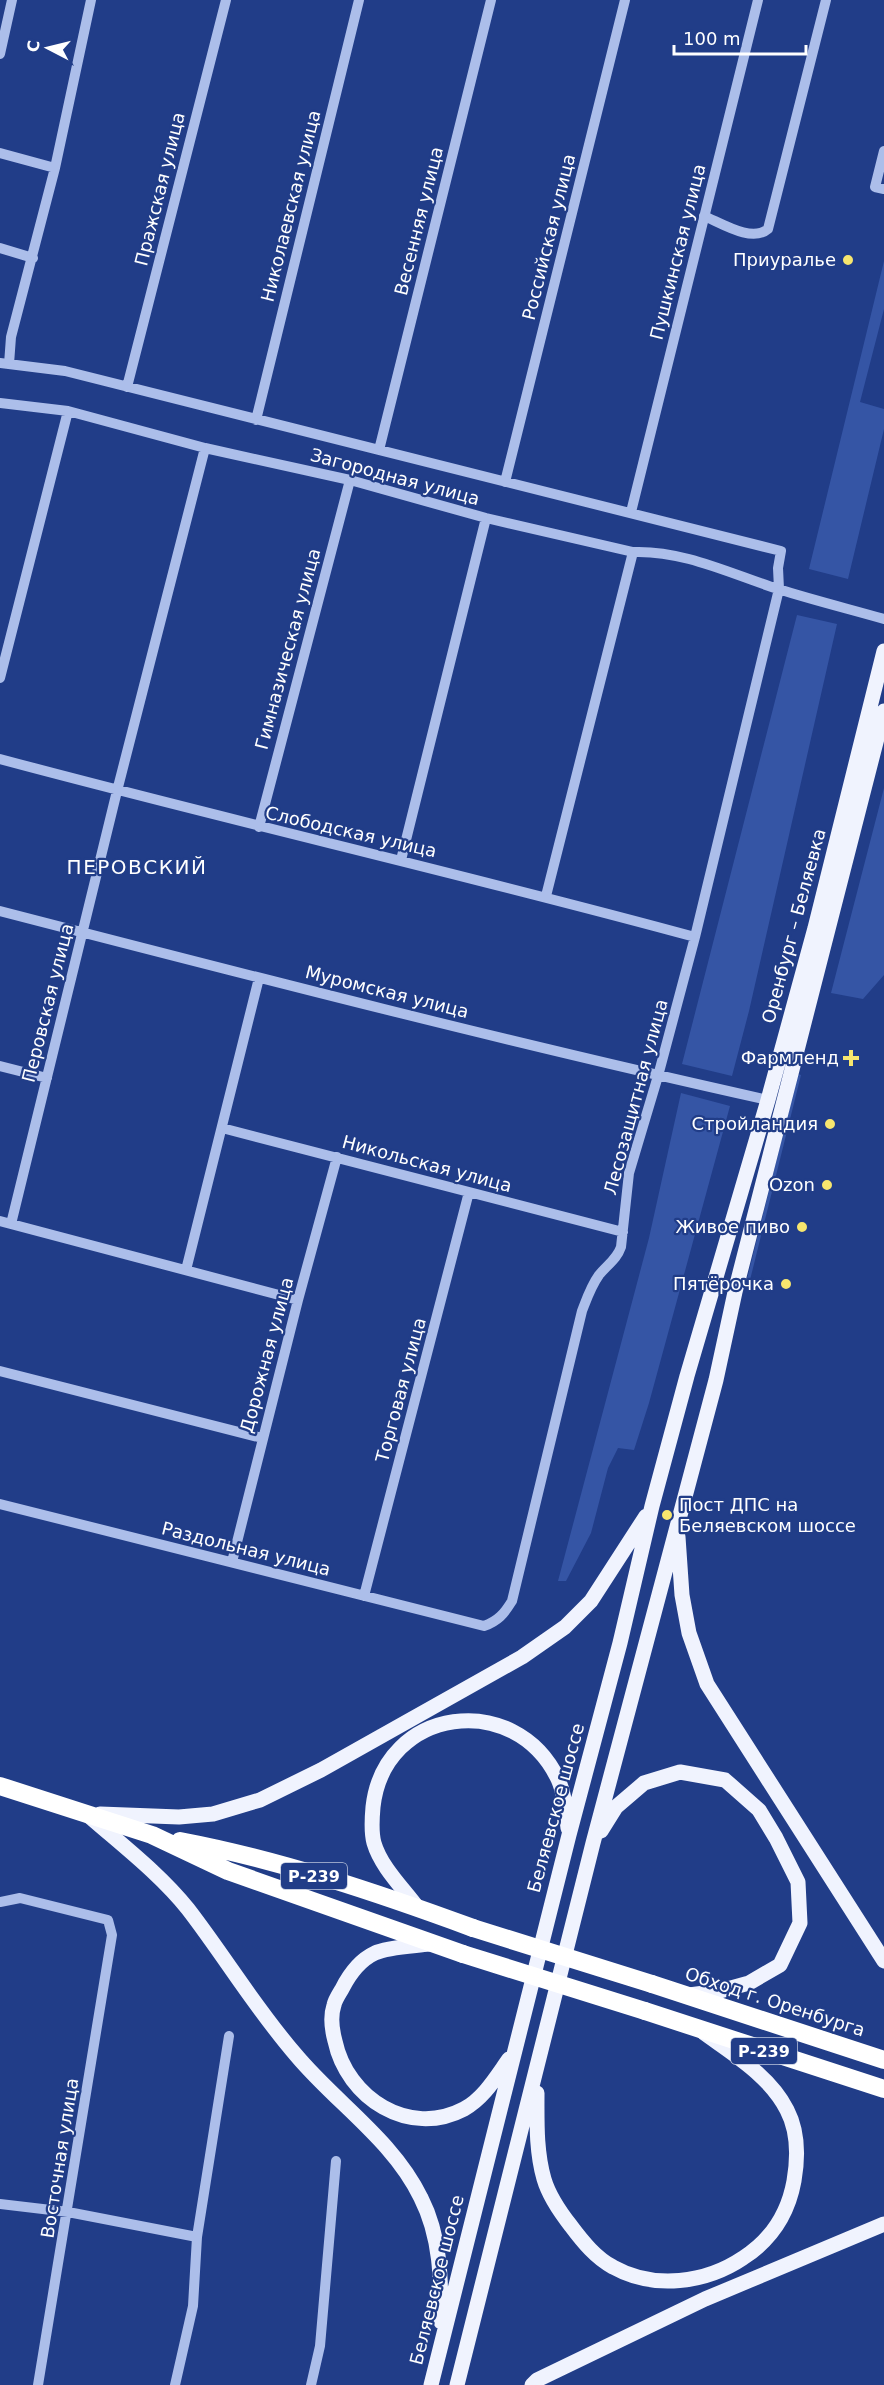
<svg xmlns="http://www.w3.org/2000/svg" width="884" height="2385" font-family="'DejaVu Sans',sans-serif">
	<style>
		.green { fill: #3555a5 }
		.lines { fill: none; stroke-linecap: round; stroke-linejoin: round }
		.minor { stroke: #acbeea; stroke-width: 10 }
		.major { stroke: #f0f3fe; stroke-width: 15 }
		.highway { stroke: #fff; stroke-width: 18 }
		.highway-bridge { stroke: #fff; stroke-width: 18 }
		.poi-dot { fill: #f7e66e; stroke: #213d88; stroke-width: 2 }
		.labels { text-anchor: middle; stroke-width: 4.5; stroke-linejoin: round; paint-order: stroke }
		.shield { fill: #213d88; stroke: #bcc5db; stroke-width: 1.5 }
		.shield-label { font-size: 16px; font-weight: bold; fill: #fff }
		.street-label { font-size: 18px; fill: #fff; stroke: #213d88 }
		.poi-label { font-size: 18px; fill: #fff; stroke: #213d88; text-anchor: end }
		.neighbourhood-label { font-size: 20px; letter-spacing: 1.5px; fill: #fff; stroke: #213d88 }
	</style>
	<rect width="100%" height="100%" fill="#213d88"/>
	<path class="green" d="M884,261V309L860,402L884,409V429L848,579L809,569Z
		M797,615L837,624L749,1011L732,1076L682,1064Z
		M884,788V975L863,999L831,993Z
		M798,1074L801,1075L749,1284L746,1283Z
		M681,1093L730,1106L649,1403L634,1450L618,1448L608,1468L591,1533L566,1581H558L649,1238Z"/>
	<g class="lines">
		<path class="minor" d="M0,54L12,0
			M884,151L875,187L884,189
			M0,153L55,168
			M704,216C721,223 752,243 768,229L826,0
			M0,248L33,258
			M0,363L65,371L781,551L778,568L779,589L695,937L658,1076L629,1173L621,1247C617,1259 607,1265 599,1275C591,1286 587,1298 582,1311L512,1601C504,1614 498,1621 484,1626L0,1504
			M9,364L11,337L55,168L91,0
			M127,387L226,0
			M0,403L68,411L205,448L350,480L486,518L633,552C683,550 731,574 778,589C813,600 849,609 884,619
			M256,420L359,0
			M379,450L491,0
			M505,482L625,0
			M631,512L758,0
			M0,678L68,411
			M0,759C231,821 464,874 695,937
			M259,827L350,480
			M401,860L486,518
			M546,896L633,552
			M0,911C255,977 511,1043 768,1100
			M0,1066L47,1078
			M222,1128L623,1232
			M0,1221L298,1300
			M11,1224L117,791L205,448
			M186,1270L259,978
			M0,1371L262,1438
			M232,1562L298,1300L337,1157
			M364,1596L469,1192
			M0,1902L20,1898L108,1920L112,1935L38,2385
			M0,2204L68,2212L197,2237
			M175,2385L193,2306L197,2237L229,2036
			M311,2385L320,2346L336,2161"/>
		<path class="major" d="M678,1537L682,1595L689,1633L707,1684L884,1961
			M100,1814L179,1817L213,1814L260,1800L321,1770L522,1657L565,1627L591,1601L646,1516
			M89,1816C122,1845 160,1874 188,1909C225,1957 256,2009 296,2055C336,2103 393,2140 421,2198C441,2237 441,2280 441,2322
			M601,1831L616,1807L644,1783L680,1772L725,1780L759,1810L776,1838L798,1882L800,1923L780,1965L749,1983L720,1991L689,1995
			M417,1907C403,1888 381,1867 374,1843C371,1832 372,1818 373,1807C384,1707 515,1689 558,1779C565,1794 566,1813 568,1828
			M429,1944C414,1946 387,1947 375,1953C360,1960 349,1975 342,1989C339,1994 335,2000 334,2005C330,2017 332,2030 335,2041C347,2098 409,2138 464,2109C484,2098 496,2077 509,2059
			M537,2093C537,2122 536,2151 544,2179C549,2196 560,2212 571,2226C583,2242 596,2258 613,2267C654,2290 706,2283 743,2258C771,2240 788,2214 794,2181C798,2158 798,2131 787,2110C770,2076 733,2054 704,2033
			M431,2385L569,1835L620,1643L652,1506L687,1376L768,1100L815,928L884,651
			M457,2385L593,1843L716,1380L735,1292L884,711
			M532,2385L537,2380L705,2299L884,2224"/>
		<path class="highway" d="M0,1786L152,1835L228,1871L463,1954
			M180,1841C280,1860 378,1893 473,1928
			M652,1984L884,2060
			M645,2011L884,2089"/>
		<path class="highway-bridge" d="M473,1928L652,1984
			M463,1954L645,2011"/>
	</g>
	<g class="poi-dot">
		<circle cx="848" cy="260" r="6"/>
		<path d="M848 1049h6v6h6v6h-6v6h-6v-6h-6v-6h6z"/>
		<circle cx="830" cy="1124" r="6"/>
		<circle cx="827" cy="1185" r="6"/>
		<circle cx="802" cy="1227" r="6"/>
		<circle cx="786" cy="1284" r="6"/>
		<circle cx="667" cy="1515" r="6"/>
	</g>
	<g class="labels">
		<g class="shield">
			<rect x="281" y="1863" width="66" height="26" rx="4.5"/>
			<rect x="731" y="2038" width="66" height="26" rx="4.5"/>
		</g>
		<g class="shield-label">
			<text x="314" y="1882">Р-239</text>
			<text x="764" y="2057">Р-239</text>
		</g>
		<g class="street-label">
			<text transform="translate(160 189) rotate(-76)" y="6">Пражская улица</text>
			<text transform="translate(291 206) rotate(-76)" y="6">Николаевская улица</text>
			<text transform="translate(419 221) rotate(-76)" y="6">Весенняя улица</text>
			<text transform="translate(549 237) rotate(-76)" y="6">Российская улица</text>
			<text transform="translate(678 252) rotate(-76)" y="6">Пушкинская улица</text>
			<text transform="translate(395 477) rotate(15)" y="6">Загородная улица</text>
			<text transform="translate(288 649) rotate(-75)" y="6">Гимназическая улица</text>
			<text transform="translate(351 832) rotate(13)" y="6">Слободская улица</text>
			<text transform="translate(794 926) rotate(-75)" y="6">Оренбург – Беляевка</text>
			<text transform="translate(387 992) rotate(14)" y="6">Муромская улица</text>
			<text transform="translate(48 1003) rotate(-76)" y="6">Перовская улица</text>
			<text transform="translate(636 1097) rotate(-75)" y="6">Лесозащитная улица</text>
			<text transform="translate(427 1164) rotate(15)" y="6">Никольская улица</text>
			<text transform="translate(267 1355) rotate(-75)" y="6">Дорожная улица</text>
			<text transform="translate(401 1390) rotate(-75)" y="6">Торговая улица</text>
			<text transform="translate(246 1549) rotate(14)" y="6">Раздольная улица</text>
			<text transform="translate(556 1808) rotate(-75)" y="6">Беляевское шоссе</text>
			<text transform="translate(775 2002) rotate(18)" y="6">Обход г. Оренбурга</text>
			<text transform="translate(60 2158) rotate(-81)" y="6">Восточная улица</text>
			<text transform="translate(437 2280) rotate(-76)" y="6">Беляевское шоссе</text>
		</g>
		<g class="poi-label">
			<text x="836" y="266">Приуралье</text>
			<text x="839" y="1064">Фармленд</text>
			<text x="818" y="1130">Стройландия</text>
			<text x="815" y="1191">Ozon</text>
			<text x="790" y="1233">Живое пиво</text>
			<text x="774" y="1290">Пятёрочка</text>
			<text x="679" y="1511" text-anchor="start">Пост ДПС на<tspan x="679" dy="21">Беляевском шоссе</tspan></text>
		</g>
		<g class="neighbourhood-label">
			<text x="137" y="874">ПЕРОВСКИЙ</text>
		</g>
	</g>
	<g transform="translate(48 48) rotate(277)" stroke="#213d88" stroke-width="4.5" paint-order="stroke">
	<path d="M0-4.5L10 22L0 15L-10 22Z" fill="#ffffff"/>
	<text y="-9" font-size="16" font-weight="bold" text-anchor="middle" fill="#ffffff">С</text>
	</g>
	<path d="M674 45v9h132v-9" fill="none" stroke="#ffffff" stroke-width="3"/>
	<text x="683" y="45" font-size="18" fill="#ffffff" stroke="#213d88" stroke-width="4.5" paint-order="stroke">100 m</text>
</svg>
